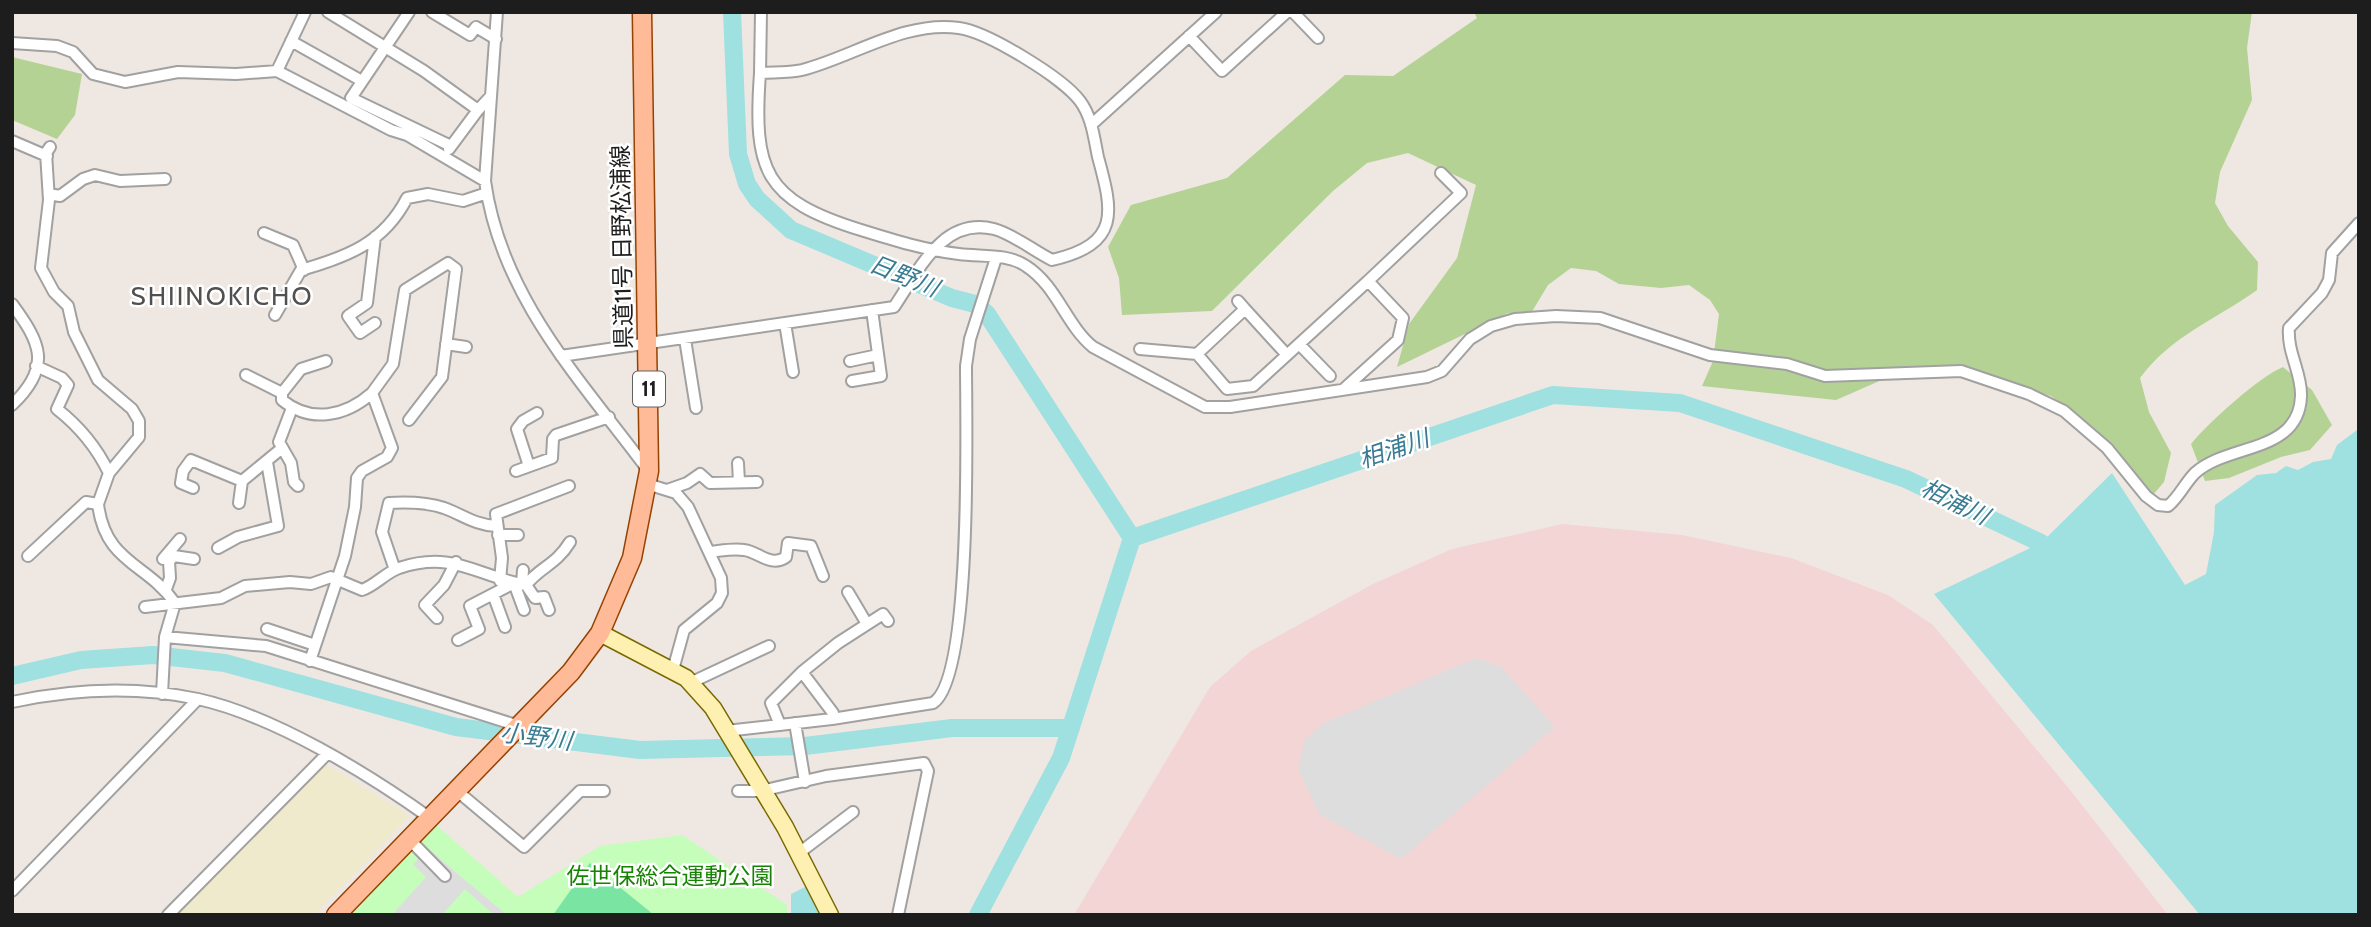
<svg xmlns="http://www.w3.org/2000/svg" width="2371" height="927" font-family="Cabin,'Noto Sans JP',sans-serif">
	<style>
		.military { fill: #f2d5d4 }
		.farmland { fill: #f0eacc }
		.forest { fill: #b4d294 }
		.park { fill: #c5fdbb }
		.pitch { fill: #7ae4a3 }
		.parking { fill: #ddd }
		.water { fill: #9fe0e0 }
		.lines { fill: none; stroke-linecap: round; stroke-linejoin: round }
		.river { stroke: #9fe0e0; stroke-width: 18 }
		.street-casing { stroke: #a1a1a1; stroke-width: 14 }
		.secondary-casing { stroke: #786a00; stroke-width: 19 }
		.primary-casing { stroke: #964200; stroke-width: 21 }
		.street { stroke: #fff; stroke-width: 10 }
		.secondary { stroke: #fef0b1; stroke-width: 16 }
		.primary { stroke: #ffba97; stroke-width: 18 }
		.labels { text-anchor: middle; stroke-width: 5; stroke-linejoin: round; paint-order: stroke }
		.shield { fill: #fff; stroke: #616161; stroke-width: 2 }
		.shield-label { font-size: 21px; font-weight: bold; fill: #1d1d1d }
		.street-label { font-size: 23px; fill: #1d1d1d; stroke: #fff }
		.park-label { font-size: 23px; fill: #168303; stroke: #fff }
		.water-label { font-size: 24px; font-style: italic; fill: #397b93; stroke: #fff }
		.quarter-label { font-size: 26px; letter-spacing: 2px; fill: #505050; stroke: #fff }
	</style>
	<rect width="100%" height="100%" fill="#efe8e2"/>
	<path class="military" d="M1562,524L1682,535L1791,558L1888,595L1933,625L2071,791L2168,915H1074L1210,687L1251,651L1373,584L1452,549Z"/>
	<path class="farmland" d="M325,764L410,816L314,915H172Z"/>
	<path class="forest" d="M1474,12H2252L2247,48L2252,100L2220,172L2215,203L2228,226L2258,262L2257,290C2215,320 2171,336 2140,378L2149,412L2171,453L2164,482L2153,495L2113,460L2085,421L2051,396L1986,376H1891L1836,400L1702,386L1713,361L1719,314L1710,300L1689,285L1661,288L1619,284L1596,271L1571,268L1548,285L1527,320L1508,313L1397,367L1409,324L1457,258L1476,185L1408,153L1367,163L1333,191L1212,311L1122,315L1119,278L1108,247L1131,205L1227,178L1345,75L1393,76L1477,18Z
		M12,57L82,74L75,115L57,139L12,120Z
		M2283,367L2312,390L2332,425L2310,450L2281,457L2229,478L2205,481L2191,444C2207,424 2260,376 2283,367Z"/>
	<path class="park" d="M434,823L518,897L600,846L682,835L787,905V915H347Z"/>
	<path class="pitch" d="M590,863L654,915H553Z"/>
	<path class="parking" d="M1476,658L1501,667L1555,727L1401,859L1319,814L1298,768L1305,740L1322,724Z
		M429,849L454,871L507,915H494L465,889L442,915H392L426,877L413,864Z"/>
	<path class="water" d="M2359,422V915H2200L1934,594L2041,543L2112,473L2185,585L2206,574L2214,532L2215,505L2257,475L2276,473L2286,466L2298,470L2313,462L2331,459L2337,445L2357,430Z
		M811,884L820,915H791V894Z"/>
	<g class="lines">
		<path class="river" d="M732,12L738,154L747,184L757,199L791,230L952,298L975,304L987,314L1132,538
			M12,676L81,660L153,655L225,663L456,727L640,750L805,746L952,728H1071
			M978,915L1061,758L1132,538L1553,395L1680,403L1906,479L2041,543"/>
		<g class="street-casing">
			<path id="street" d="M328,12L424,71L478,110L491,96
				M409,12L351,98L451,146
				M432,12L470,35L476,27L496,39
				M497,12L485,181C501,297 580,379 647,469
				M1293,12L1318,38
				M1189,36L1222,71L1287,12
				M291,41L362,81
				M12,43L57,46L73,52L93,74L125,82L178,72L236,74L277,71L391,130L407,135L485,181
				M277,71L305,12
				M760,73C753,171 764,200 861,230C893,240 925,250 959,254C981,257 1007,253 1026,266C1057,286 1066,325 1093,347L1205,407H1230L1427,377L1442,371L1470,339L1491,326L1515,319L1556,316L1600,318L1710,355L1787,364L1825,376L1961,371L2029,394L2064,411L2107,448L2146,496L2158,505L2168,506C2179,497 2185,483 2195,473C2228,443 2299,454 2301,396C2302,373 2287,353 2289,328L2322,293L2329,280L2332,253L2359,223
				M1091,125L1216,12
				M12,141L47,156
				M50,147L46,153L49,200L41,268L54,292L68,306L74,332L98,380L132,409L139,421V437L109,473L98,504
				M449,149L478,110
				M49,194L60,196L83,179L95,175L120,181L165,179
				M264,233L293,245L304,270
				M12,304C40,342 53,366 12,405
				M1245,309L1287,355
				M275,315L301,270C347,257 384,243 407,198L428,194L463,201L487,193
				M375,323L360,333L348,316L367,303L375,237
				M785,323L793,372
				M685,339L696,408
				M446,344L466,347
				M1299,344L1330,376
				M1140,349L1197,354L1227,389L1253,386L1368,281
				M1197,354L1245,309L1238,301
				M561,356L894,307C918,272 942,216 994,229C1013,234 1034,251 1052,260C1121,244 1113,212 1098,157C1094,138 1092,117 1080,101C1063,78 988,32 959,28C905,20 853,57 802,70C789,73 773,72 760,73L761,12
				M850,361L878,355
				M36,366L62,378L68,385L57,409C80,427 96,446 109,473
				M246,375L282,393V400C311,424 346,416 372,393
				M852,381L881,376L872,310
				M1345,388L1398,340L1403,318L1368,281L1461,193L1441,173
				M282,393L301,369L326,361
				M292,408L279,442L291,463L294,482L298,486
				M738,463L739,482
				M529,466L517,429L523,421L537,413
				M516,471L552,458L553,439L556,435L609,417
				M647,484L676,493L688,507L721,578L722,593L717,603L684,630L673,670
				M193,488L181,483L183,471L191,460L242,481L281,449
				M667,490L687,483L700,474L710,483L757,482
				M239,503L242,481
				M498,535H518
				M218,548L238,537L278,526L267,462
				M709,552C720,551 733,548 744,550C757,551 771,568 786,557L788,543L811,546L823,576
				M28,556L86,502L98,504C105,563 147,563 175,603L165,637L162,694
				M163,559L180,539
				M395,570L382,532L389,503C407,502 426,502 444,508C463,515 475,525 496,526
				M500,581L502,558L496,514L569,486
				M522,584L523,570
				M526,585L535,598L544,597L549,610
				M166,589L170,578L169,561L174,556L194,559
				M848,592L867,624
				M493,594L505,627
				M145,607L221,598L245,586L290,582L311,584L331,577L362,590C376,585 385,573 399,568C454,550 476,576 526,585C540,567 556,565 570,542
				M437,618L425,605L444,585L456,562
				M267,629L315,645
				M165,637L266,646L519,726
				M458,640L479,629L470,606L514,583L524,610
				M310,661L345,556L355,507L357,478L362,471L387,457L392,448L372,393L393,364L405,290L448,263L456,269L442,377L409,420
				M690,683L769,646
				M12,702C73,689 137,686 198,699C274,716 367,773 430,818
				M832,719L933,703C973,678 966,419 966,366L970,339L996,258
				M795,723L805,782
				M780,725L771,703L802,672
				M726,731L832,719L833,713L802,672L838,643L883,614L888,621
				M456,790L524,847L580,791H604
				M738,791H761L826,776L924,763L928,771L898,915
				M409,839L445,876
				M799,853L853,812
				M12,891L198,699
				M168,915L327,754"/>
		</g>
		<g class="secondary-casing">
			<path id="secondary" d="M600,633L686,678L713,708L785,827L830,915"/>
		</g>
		<g class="primary-casing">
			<path id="primary" d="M336,915L571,672L600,633L632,558L649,471L642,12"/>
		</g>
		<use href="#street" class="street"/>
		<use href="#secondary" class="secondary"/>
		<use href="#primary" class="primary"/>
	</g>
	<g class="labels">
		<rect class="shield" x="633" y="371.5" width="32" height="35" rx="5"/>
		<g class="shield-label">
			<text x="649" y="396">11</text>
		</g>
		<g class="street-label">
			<text transform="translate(622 247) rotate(-91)" y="8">県道11号 日野松浦線</text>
		</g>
		<g class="park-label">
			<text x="670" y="884">佐世保総合運動公園</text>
		</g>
		<g class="water-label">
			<text transform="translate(904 276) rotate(22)" y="8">日野川</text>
			<text transform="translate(1394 449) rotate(-19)" y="8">相浦川</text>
			<text transform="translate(1955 502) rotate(26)" y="8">相浦川</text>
			<text transform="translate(536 737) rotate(7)" y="8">小野川</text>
		</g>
		<g class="quarter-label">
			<text x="222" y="305">SHIINOKICHO</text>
		</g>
	</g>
	<rect width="2371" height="927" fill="none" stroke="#1d1d1d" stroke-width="28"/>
</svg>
